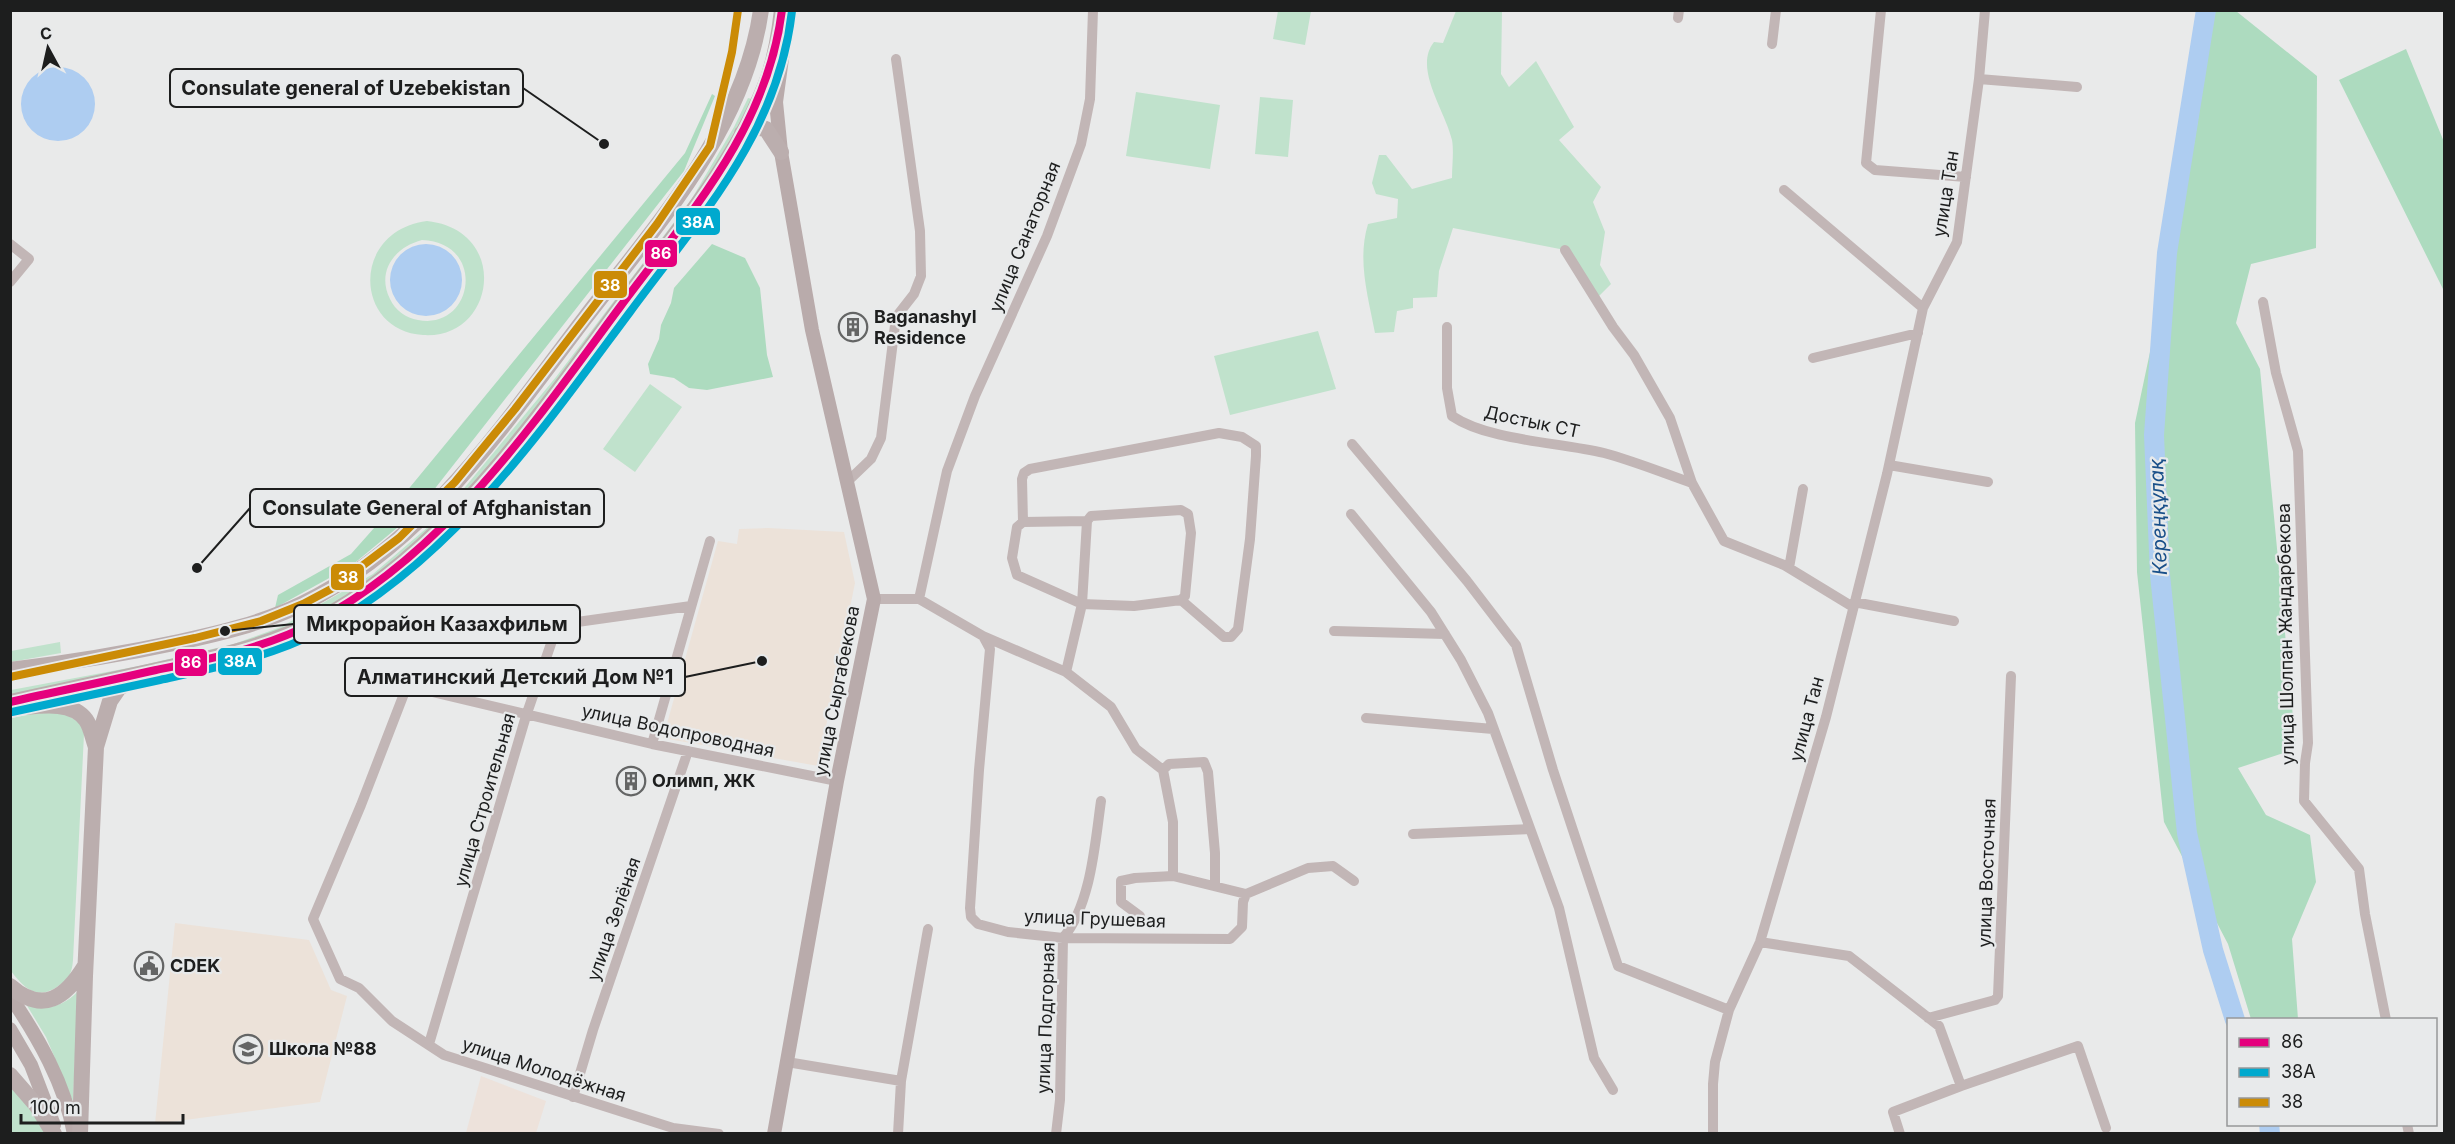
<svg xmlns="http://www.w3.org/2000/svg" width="2455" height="1144" font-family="Inter,sans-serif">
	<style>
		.commercial { fill: #ede2db }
		.education { fill: #ece2d9 }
		.green { fill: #c0e2cc; fill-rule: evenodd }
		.forest { fill: #addbbf }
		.water { fill: #aecdf1 }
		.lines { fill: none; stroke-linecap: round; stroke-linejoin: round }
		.river { stroke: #aecdf1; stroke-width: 20 }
		.street { stroke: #c2b6b6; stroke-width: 10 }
		.secondary { stroke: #b9abab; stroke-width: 14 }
		.primary { stroke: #bbaeae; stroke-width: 16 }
		.bus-1-casing { stroke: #e8eaeb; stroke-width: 12 }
		.bus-2-casing { stroke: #e8eaeb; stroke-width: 12 }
		.bus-3-casing { stroke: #e8eaeb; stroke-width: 12 }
		.bus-1 { stroke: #e5007d; stroke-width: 8 }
		.bus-2 { stroke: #00a9ce; stroke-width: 8 }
		.bus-3 { stroke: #cb8b06; stroke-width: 8 }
		.labels { text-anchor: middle; stroke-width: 4.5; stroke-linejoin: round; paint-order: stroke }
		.street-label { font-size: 18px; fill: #1d1e1e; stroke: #e8eaeb }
		.poi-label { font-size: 18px; font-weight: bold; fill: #1d1e1e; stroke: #e8eaeb; text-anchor: start }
		.water-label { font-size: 20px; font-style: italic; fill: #194f89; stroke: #e8eaeb }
		.leader { fill: none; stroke: #1d1e1e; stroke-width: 2 }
		.callout-dot { fill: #1d1e1e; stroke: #e8eaeb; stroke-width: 2 }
		.callout { fill: #e8eaeb; stroke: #1d1e1e; stroke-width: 2 }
		.callout-label { font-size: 20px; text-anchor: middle; font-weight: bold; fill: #1d1e1e }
		.line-badge { stroke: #e8eaeb; stroke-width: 2 }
		.badge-label { font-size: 16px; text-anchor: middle; font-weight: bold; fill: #fff }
	</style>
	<rect width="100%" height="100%" fill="#e9eaea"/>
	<path class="commercial" d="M481,1076L546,1101L536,1133H466Z"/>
	<path class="education" d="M768,528L844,532L855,583L818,766L663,738L718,541L737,544L739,529Z
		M175,923L309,940L331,990L347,996L320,1102L155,1124Z"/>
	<path class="green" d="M1278,11H1311L1305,45L1273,39Z
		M1456,11H1502L1501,74L1509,87L1536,61L1574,127L1559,140L1601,187L1593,202L1605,232L1600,265L1611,284L1597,298L1565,250L1453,228L1439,271L1437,297L1413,298V308L1397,311L1394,332L1375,333C1368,296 1357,260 1368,224L1397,218L1398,199L1376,194L1372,183L1379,155H1386L1412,189L1452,178C1452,166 1454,151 1452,140C1445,110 1413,68 1434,42L1443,43Z
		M1136,92L1220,105L1210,169L1126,156Z
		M1260,97L1293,100L1288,157L1255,154Z
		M748,98L752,99L695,203L559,381L446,518L376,579L284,632L235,648L11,696V690L139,666L234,644L281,627L373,574L442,515L556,377L691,200L734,127Z
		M427,221C511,230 496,340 423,335C354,331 350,231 427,221ZM422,240C488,243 473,331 418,320C406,318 395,310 390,299C376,271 395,247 422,240Z
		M1318,331L1336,389L1230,415L1214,356Z
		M650,384L682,407L635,472L603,449Z
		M60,642L61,653L11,662V651Z
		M62,712L80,723L84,734L73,960C72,972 70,977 61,984C39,1001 26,991 11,971V718L38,713Z
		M78,991L73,1101L46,1037L26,1004C44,1012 65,1006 78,991Z
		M10,1082L14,1085L46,1133H11Z"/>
	<path class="forest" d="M2215,11H2236L2317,76L2316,248L2251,264L2236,323L2260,369L2296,749L2238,768L2266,815L2310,835L2316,882L2292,939L2298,1019H2251L2228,944L2164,822L2137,572L2135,423L2194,144Z
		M2406,49L2444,142V291L2339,80Z
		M712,94L715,96L684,171L433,491L403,523L351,566L275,608L278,595L351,554L406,492L685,153Z
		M712,244L745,258L760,288L767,355L773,377L707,390L689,388L674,378L650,374L648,364L659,339L661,325L671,303L674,288Z"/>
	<path class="water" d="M21 104a37 37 0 1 1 74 0a37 37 0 1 1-74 0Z
		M390 280a36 36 0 1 1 72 0a36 36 0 1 1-72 0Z"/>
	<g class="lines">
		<path class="river" d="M2206,10L2167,253L2154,435L2160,575L2187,833L2213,950L2235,1020
			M2269,1124L2270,1134"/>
		<path class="street" d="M1881,10L1866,163L1875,170L1966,177
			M1678,18L1679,10
			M1772,44L1776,10
			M1979,79L2077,87
			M10,244L29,259L10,282
			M1565,250L1613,327L1634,355L1670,418L1692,483L1724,541L1784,565L1853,607
			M2263,302L2276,373L2298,451L2308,743L2305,763L2304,801L2359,869L2365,914L2386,1020
			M1923,308L1957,242L1979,79L1985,10
			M1447,327V388L1452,416C1489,441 1559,442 1604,453C1634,461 1663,473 1692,483
			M1813,358L1918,333
			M1352,444L1467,581L1516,645L1553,770L1618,966L1729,1010
			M1889,465L1988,482
			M847,482L871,459L881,438L896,317L914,294L921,276L920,231L896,59
			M1181,510L1188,514L1191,533L1185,596L1181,600L1134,606L1082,604L1087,521L1091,516Z
			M1351,514L1431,612L1461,660L1488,713L1559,908L1594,1058L1613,1090
			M1023,522L1022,479L1024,473L1030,469L1219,433L1242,437L1256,446V456L1250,539L1238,629L1231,637H1224L1181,600
			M1789,568L1803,489
			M874,599H919L947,471L975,396L1047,236L1081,144L1090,99L1093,10
			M919,599L983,636L990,649L979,770L970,908L971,917L978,924L1008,932L1063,938L1230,939L1242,927L1243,902L1246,894L1308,868L1333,866L1354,881
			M1854,602L1954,621
			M1334,631L1445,634
			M983,636L1066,672L1111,707L1136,749L1163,770L1173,822V876L1135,878L1121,881V902L1140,916
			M1066,672L1082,604L1017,575L1012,558L1017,527L1023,522L1087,521
			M1366,718L1493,729
			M652,744L710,541
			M1163,770L1169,764L1204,762L1208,772L1215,853V886
			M1413,834L1530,829
			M1173,876L1246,894
			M1760,942L1849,956L1939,1026L1961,1086L2078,1046L2106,1128
			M1928,1018L1995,1000L1998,996L2011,676
			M429,1044L526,716L554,635L563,624L691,606
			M787,1062L901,1081
			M573,1097L593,1030L688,751
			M2407,1124L2409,1134
			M719,1134L673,1128L444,1055L392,1021L359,988L340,979L313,919L361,805L407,686L652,744L837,781
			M898,1134L901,1081L928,929
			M1056,1134L1060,1100L1063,938C1091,905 1095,843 1101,801
			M1713,1134V1084L1715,1062L1729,1010L1760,942L1826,717L1887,474L1923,308L1784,190
			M1900,1134L1893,1112L1961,1086"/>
		<path class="secondary" d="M10,996C38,1037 65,1084 74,1134
			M10,1029L31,1065L54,1125
			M774,1134L837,781L874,599L812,330L781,152L776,102L783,51"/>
		<path class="primary" d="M742,133L753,127L766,129L781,152
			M10,670C67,663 123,654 179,642C221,633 263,623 302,604C424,545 505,423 585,318C656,225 744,130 761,10
			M10,702C59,691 108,681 157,670C210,659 265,647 315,622C446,554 540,414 627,298C677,232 734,164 765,86C775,62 779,36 782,10
			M26,707C45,705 73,702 86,720C91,727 93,739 96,747
			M10,986C43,1015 66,997 85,966
			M10,1075L37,1106L54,1134
			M80,1134L85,976L96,747L110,701L119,688L136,679"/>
		<g class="bus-1-casing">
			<path id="bus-1" d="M10,702C59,691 108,681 156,670C210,659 266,648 315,622C446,553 534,423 620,307C689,214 767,130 782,10"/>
		</g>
		<g class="bus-2-casing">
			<path id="bus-2" d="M12,712C61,701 111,691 160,680C214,668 271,657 320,631C453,560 542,430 630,312C700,217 778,134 792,11"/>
		</g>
		<g class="bus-3-casing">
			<path id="bus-3" d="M10,677L195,638L261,621L303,604L333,588L399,538L455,482L515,409L657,224L710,146L732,52L738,10"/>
		</g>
		<use href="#bus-1" class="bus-1"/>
		<use href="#bus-2" class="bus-2"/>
		<use href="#bus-3" class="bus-3"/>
	</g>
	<defs>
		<g id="building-ring" transform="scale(1.5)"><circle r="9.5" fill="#e8eaeb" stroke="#646565" stroke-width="1.5"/><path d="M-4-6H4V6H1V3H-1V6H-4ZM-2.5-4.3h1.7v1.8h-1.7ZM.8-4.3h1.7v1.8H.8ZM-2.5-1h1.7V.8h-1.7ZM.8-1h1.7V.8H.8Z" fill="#646565"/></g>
		<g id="civic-ring" transform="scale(1.5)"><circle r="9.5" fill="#e8eaeb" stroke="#646565" stroke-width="1.5"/><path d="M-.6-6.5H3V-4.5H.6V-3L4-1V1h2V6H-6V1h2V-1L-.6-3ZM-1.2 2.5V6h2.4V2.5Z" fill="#646565"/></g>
		<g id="school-ring" transform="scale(1.5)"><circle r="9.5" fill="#e8eaeb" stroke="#646565" stroke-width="1.5"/><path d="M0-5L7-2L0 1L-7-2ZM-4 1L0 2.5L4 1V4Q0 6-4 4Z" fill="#646565"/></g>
	</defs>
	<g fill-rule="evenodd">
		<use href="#building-ring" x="853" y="327"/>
		<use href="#building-ring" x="631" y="781"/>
		<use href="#civic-ring" x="149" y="966"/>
		<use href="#school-ring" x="248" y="1049"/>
	</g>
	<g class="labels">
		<g class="street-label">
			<text transform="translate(1946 194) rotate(-81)" y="6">улица Тан</text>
			<text transform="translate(1025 237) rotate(-68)" y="6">улица Санаторная</text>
			<text transform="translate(1532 422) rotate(12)" y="6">Достык СТ</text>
			<text transform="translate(2286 634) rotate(-91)" y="6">улица Шолпан Жандарбекова</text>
			<text transform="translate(837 691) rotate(-79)" y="6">улица Сыргабекова</text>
			<text transform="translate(1807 719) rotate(-75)" y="6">улица Тан</text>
			<text transform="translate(678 731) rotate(12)" y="6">улица Водопроводная</text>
			<text transform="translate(485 800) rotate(-74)" y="6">улица Строительная</text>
			<text transform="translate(1987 873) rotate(-88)" y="6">улица Восточная</text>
			<text transform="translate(614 919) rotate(-71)" y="6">улица Зелёная</text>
			<text transform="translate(1095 919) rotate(2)" y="6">улица Грушевая</text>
			<text transform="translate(1046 1018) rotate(-88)" y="6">улица Подгорная</text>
			<text transform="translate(544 1070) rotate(18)" y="6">улица Молодёжная</text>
		</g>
		<g class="poi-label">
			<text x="874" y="323">Baganashyl<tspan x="874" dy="21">Residence</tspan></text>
			<text x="652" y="787">Олимп, ЖК</text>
			<text x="170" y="972">CDEK</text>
			<text x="269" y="1055">Школа №88</text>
		</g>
		<g class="water-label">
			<text transform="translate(2158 517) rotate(-92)" y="7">Кереңқұлақ</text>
		</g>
	</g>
	<path class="leader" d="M604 144L523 88M197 568L250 508M225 631L294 624M762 661L685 677"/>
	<g class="callout-dot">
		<circle cx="604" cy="144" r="6"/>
		<circle cx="197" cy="568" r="6"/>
		<circle cx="225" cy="631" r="6"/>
		<circle cx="762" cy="661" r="6"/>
	</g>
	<g class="callout">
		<rect x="170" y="69" width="353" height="38" rx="6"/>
		<rect x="250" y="489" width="354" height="38" rx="6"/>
		<rect x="294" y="605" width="286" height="38" rx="6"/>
		<rect x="345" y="658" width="340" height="38" rx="6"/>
	</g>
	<g class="callout-label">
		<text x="346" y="95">Consulate general of Uzebekistan</text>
		<text x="427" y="515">Consulate General of Afghanistan</text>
		<text x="437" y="631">Микрорайон Казахфильм</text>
		<text x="515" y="684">Алматинский Детский Дом №1</text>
	</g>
	<g class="line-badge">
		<rect x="675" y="207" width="46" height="29" rx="6" fill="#00a9ce"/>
		<rect x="644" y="239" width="34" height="29" rx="6" fill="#e5007d"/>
		<rect x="593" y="270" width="35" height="29" rx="6" fill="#cb8b06"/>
		<rect x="330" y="563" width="35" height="28" rx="6" fill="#cb8b06"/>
		<rect x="217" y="647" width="46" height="29" rx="6" fill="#00a9ce"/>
		<rect x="174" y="648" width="34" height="29" rx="6" fill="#e5007d"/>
	</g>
	<g class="badge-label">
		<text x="698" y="228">38А</text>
		<text x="661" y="259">86</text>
		<text x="610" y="291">38</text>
		<text x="348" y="583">38</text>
		<text x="240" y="667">38А</text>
		<text x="191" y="668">86</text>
	</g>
	<rect width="2455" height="1144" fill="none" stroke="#1d1e1e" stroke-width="24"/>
	<rect x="2227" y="1018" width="210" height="108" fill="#e8eaeb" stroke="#979899" stroke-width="1.5"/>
	<rect x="2239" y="1038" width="30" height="9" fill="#e5007d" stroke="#979899" stroke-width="1.5"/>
	<text x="2281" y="1048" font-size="18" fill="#1d1e1e">86</text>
	<rect x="2239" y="1068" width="30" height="9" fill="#00a9ce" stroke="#979899" stroke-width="1.5"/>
	<text x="2281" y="1078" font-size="18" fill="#1d1e1e">38А</text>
	<rect x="2239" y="1098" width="30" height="9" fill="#cb8b06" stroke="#979899" stroke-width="1.5"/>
	<text x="2281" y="1108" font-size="18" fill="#1d1e1e">38</text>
	<g transform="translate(48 48) rotate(352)" stroke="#e8eaeb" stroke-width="4.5" paint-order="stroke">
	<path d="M0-4.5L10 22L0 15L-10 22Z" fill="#1d1e1e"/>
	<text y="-9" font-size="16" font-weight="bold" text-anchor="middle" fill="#1d1e1e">С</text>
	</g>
	<path d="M21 1114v9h162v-9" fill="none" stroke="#1d1e1e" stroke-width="3"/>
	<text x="30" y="1114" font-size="18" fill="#1d1e1e" stroke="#e8eaeb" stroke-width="4.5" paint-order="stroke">100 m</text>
</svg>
